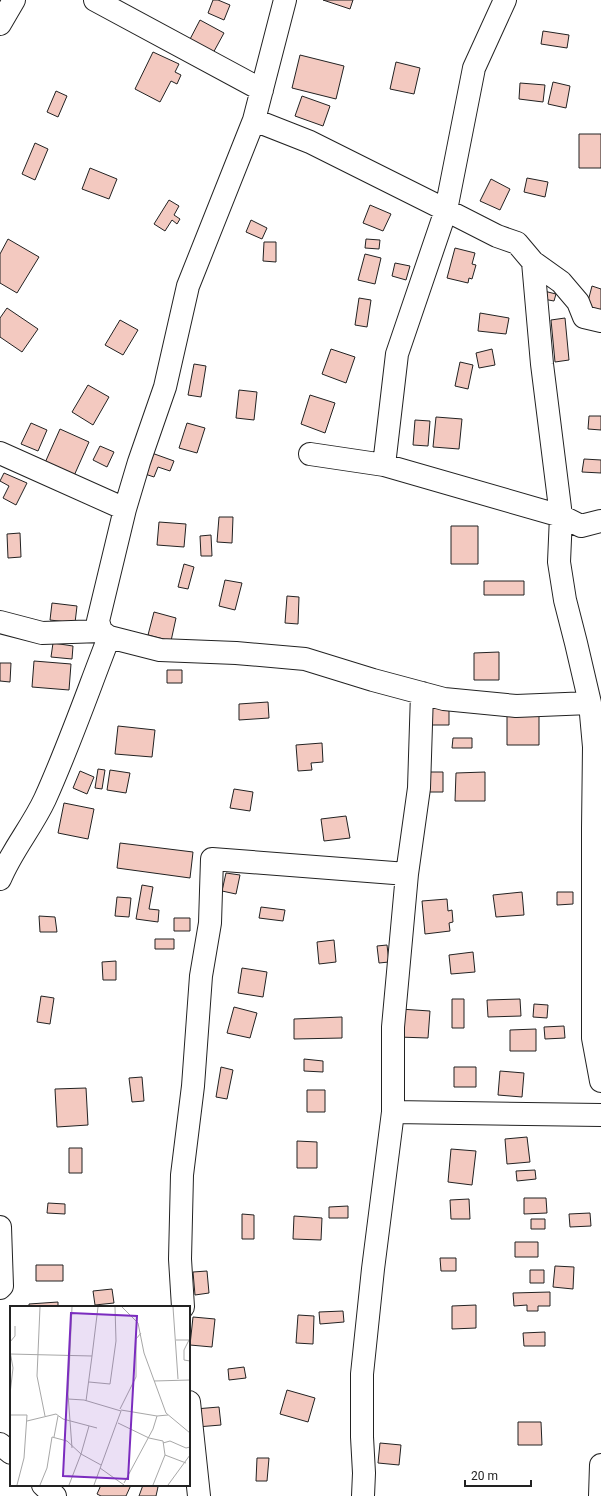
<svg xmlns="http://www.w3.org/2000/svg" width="601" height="1496" font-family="Roboto,sans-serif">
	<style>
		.building { fill: #f3c9c0; stroke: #222 }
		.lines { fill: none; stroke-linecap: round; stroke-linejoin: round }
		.minor-casing { stroke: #222; stroke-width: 24 }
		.minor { stroke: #fff; stroke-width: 22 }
		.inset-road { fill: none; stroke: #a7a7a7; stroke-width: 1 }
		.view { fill: #7b2cbf; fill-opacity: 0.15; stroke: #7b2cbf; stroke-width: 2 }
		.inset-edge { fill: none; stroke: #222; stroke-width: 2 }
	</style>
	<rect width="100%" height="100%" fill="#fff"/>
	<path class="building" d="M213,0H218L230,5L224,20L208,13Z
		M323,0H353L350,9Z
		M200,20L224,33L212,55L188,43Z
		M543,31L569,35L567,48L541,44Z
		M153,52L179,64L175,72L181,75L177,84L171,81L160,102L135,89Z
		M300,55L344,66L336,99L292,88Z
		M396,62L420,68L414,94L390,89Z
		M553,82L570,86L566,108L548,104Z
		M520,83L545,85L543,102L519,99Z
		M56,91L67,96L58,117L47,112Z
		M302,96L330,106L323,126L295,116Z
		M579,134H601V168H579Z
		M35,143L48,149L35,180L22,174Z
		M90,168L117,179L109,199L82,189Z
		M527,178L548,182L545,197L524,192Z
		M491,179L510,189L500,210L480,201Z
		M169,200L179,206L174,215L180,219L177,224L172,220L165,231L154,224Z
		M370,205L391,214L383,231L363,223Z
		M251,220L267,228L262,239L246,232Z
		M8,239L39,257L17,293L0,283V254Z
		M366,239L380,240L379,249L365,248Z
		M264,242H276V262L263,261Z
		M455,248L475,253L472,264L476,265L472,279L469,278L468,283L447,278Z
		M365,254L381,258L375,284L358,280Z
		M395,263L410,266L406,280L392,276Z
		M592,286L601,289V313L586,309Z
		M544,291L556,294L554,301L543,299Z
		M359,298L371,300L367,327L355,325Z
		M7,308L38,329L22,352L0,337V318Z
		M480,313L509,318L506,334L478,331Z
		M565,318L569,360L555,362L551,320Z
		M120,320L138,330L123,355L105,345Z
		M331,349L355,357L346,383L322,374Z
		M492,349L495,365L479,368L476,353Z
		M460,362L473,365L468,389L455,386Z
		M194,364L206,366L201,397L188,395Z
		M88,385L109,397L93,425L72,412Z
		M239,390L257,392L254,420L236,418Z
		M310,395L335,403L325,433L301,424Z
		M589,416H601V430L588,429Z
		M436,417L462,419L459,449L433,447Z
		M415,420L430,421L428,446L413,445Z
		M31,423L47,430L38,451L21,444Z
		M187,423L205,428L197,453L179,448Z
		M60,429L89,442L73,478L44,465Z
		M100,446L114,452L107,467L93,460Z
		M149,452L174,461L170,471L158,467L154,477L142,473Z
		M584,459L601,460V473L582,472Z
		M4,473L27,483L16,505L3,498L9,486L0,481Z
		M219,517H233L232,543L217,542Z
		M159,522L186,524L184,547L157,545Z
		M451,526H478V564H451Z
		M20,533L21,557L8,558L7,534Z
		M211,535L212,556H201L200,536Z
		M184,564L194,567L188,589L178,587Z
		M225,580L242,583L235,610L219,606Z
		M484,581H524V595H484Z
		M287,596L299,597L298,624L285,623Z
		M52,603L77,606L75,623L50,620Z
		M154,612L176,618L171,641L148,635Z
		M53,643L73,646L72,659L51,657Z
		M499,652V680H474V653Z
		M34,661L71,664L69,690L32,687Z
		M0,663H11L10,682L0,681Z
		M167,670H182V683H167Z
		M268,702L269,718L239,720V704Z
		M431,708H449V725H431Z
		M507,714H539V745H507Z
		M118,726L155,730L152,757L115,754Z
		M453,738H472V748H452Z
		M322,743L323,762L311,763L312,770L298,771L296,745Z
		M98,769L105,770L102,789L95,788Z
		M110,770L130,773L126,793L107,790Z
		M80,771L94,777L87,794L73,788Z
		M426,772H443V792H426Z
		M485,772V801H455L456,773Z
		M234,789L253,792L250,811L230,808Z
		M64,803L94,809L88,839L58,833Z
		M346,816L350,838L324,841L321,819Z
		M120,843L193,852L190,878L117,868Z
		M226,873L240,875L236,894L222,891Z
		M142,885L153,887L149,909L159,910L158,922L136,919Z
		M522,892L524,915L496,917L493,895Z
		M557,892H573V904L557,905Z
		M117,897L131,898L129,917L115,916Z
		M447,899L448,911L452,910L453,922L449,923L450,931L425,934L422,901Z
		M261,907L285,910L283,921L259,918Z
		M39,916L55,917L57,932H40Z
		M174,918H190V931H174Z
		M155,939H174V949H155Z
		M334,940L336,962L319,964L317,942Z
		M387,945L389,962L379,963L377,946Z
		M473,952L475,972L451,974L449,955Z
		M116,961V980H103L102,962Z
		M242,968L267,972L263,997L238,993Z
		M41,996L54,998L50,1024L37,1022Z
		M452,999H464V1028H452Z
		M520,999L521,1016L488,1017L487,1000Z
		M534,1004L548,1005L547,1018L533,1017Z
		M234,1007L257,1013L250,1038L227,1033Z
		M400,1009L430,1011L428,1038L398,1037Z
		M342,1017V1038L294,1039V1019Z
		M564,1026L565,1038L545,1039L544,1027Z
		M536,1029V1051H510V1030Z
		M304,1059L323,1061V1072L304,1071Z
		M221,1067L233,1070L227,1099L216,1097Z
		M454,1067H476V1087H454Z
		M500,1071L524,1073L522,1097L498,1095Z
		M142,1077L144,1101L132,1102L129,1078Z
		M86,1088L88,1125L57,1127L55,1089Z
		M307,1090H325V1112H307Z
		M527,1137L530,1162L507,1164L505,1139Z
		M297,1141L317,1142V1168H297Z
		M69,1148H82V1173H69Z
		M451,1149L476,1151L472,1185L448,1182Z
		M535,1170L536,1179L517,1181L516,1171Z
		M524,1198H546L547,1213L524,1214Z
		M469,1199L470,1219H451L450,1200Z
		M48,1203L65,1204V1214L47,1213Z
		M348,1206V1218H329V1207Z
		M590,1213L591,1226L570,1227L569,1214Z
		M242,1214L254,1215V1239H242Z
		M294,1216L322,1218L321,1240L293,1239Z
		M531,1219H545V1229H531Z
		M515,1242H538V1257H515Z
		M440,1258H456V1271H441Z
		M36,1265H63V1281H36Z
		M555,1266L574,1267L573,1289L553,1287Z
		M530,1270H544V1283H530Z
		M207,1271L209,1293L195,1295L193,1272Z
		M112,1289L114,1303L95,1305L93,1291Z
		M550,1292V1306H538V1311H527V1305L514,1306L513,1293Z
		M58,1302V1307H29V1304Z
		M476,1305V1328L452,1329V1306Z
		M343,1311L344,1322L320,1324L319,1312Z
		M298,1315L314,1316L313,1344L296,1343Z
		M193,1317L215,1319L212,1347L190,1345Z
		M545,1332V1346H524L523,1333Z
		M244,1367L246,1378L229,1380L228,1369Z
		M287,1390L315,1398L308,1422L280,1414Z
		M219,1407L221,1425L197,1427L195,1409Z
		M518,1422H541L542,1445H518Z
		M380,1443L401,1445L399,1465L378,1463Z
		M257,1458H269L267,1481H256Z
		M101,1485H131L126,1496H101L97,1494Z
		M143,1485H152L158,1487L156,1496H139Z"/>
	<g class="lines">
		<g class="minor-casing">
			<path id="minor" d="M95,0L262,90
				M285,0L254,120L188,286L165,387L139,462L125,509L98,621L101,631L109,637L160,650L236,653L305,659L373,680L444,699L516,706L590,703
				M505,0L474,68L446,210L497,236L517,243L533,262L561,282L578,302L584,317L601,321
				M0,24L14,0
				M254,120L310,142L446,210L397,354L384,465
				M533,262L542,364L561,516L559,562L565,600L576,643L590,703L594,747L593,828V1038L601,1081
				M0,453L125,509
				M310,454L384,465L561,516L581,526L601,521
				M0,622L42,633L101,631
				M0,879C12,850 32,827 45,799C69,746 88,691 109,637
				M393,1112V1027L407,874L419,788L422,693
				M0,1227L2,1286L0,1288
				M183,1307L180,1259L182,1175L193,1086L201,976L210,923L212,859L407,874
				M189,1402L199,1496
				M0,1444L11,1453
				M43,1485L55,1496
				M363,1496L364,1473L362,1437V1374L373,1269L393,1112L601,1115
				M600,1496L601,1465"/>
		</g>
		<use href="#minor" class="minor"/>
	</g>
	<g transform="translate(10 1306)">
		<rect width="180" height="180" fill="#fff"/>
		<path class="inset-road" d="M30,1L27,70L35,110M112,1L128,17L134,47L156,107L180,127M163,1L168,73M166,34H179L174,44V54L180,55M0,36L5,30V20M0,45L3,62L0,88M0,48L82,50L88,1M144,75L180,74M79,76L100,78L106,35L105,1M58,93L74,94L111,105L84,179M76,95L82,50M110,103L126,71V33L131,27M111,104L147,110M0,109H17L14,152L7,179M17,115L46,108L53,113L87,122M108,117L139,132L153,135L155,149L143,179M79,120L71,148L91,159M44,131L48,110M153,137L160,135L176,142L180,141M62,142L58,88L62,1M155,149L176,157M90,162L114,179M114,177L143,123L147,110L158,109M30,179L37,162L42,131L57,135L71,148L59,179M158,179L180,149"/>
		<path class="view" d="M61,7L127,10L118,173L53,170Z"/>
		<rect width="180" height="180" class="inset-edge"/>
	</g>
	<path d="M465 1480v6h66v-6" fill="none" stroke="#222222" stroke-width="2"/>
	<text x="471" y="1480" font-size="12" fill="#222222" stroke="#ffffff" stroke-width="3" paint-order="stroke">20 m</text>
</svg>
